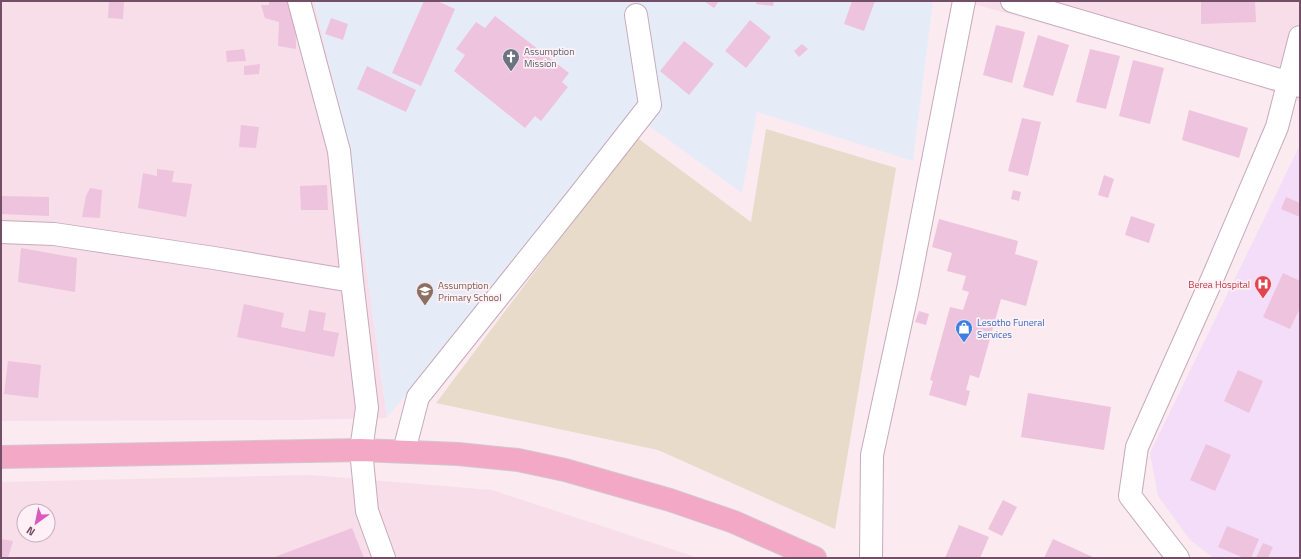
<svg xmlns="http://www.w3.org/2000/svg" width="1301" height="559" font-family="'Titillium Web',sans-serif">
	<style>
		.residential { fill: #f7dee9; fill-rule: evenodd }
		.education { fill: #e6ecf7 }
		.medical { fill: #f4ddf8 }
		.green { fill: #e8dbc9 }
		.building { fill: #eec3dd }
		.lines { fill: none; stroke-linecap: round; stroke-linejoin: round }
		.minor-casing { stroke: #c7abbb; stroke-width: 24 }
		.major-casing { stroke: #d2c7ce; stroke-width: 24 }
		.minor { stroke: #fff; stroke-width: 22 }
		.major { stroke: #f3a8c5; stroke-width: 22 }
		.labels { text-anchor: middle; stroke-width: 3.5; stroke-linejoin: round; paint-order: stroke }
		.worship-label { font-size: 10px; fill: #5b616d; stroke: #fef0f5; text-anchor: start }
		.health-label { font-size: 10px; fill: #be3a42; stroke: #fef0f5; text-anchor: end }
		.education-label { font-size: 10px; fill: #785e54; stroke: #fef0f5; text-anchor: start }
		.shop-label { font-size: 10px; fill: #366cbe; stroke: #fef0f5; text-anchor: start }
	</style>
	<rect width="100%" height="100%" fill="#fbeaf0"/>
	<path class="residential" d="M1,1H314L350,151L387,418L291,420L1,421Z
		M964,1H1300V102L1248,82Z
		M310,475L492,490L699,558H1V482ZM24,511H48V535H24Z"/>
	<path class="education" d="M314,1H933L913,161L757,112L742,193L634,115L387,418L350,151Z"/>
	<path class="medical" d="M1300,145V558H1214L1190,540L1158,496L1150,453Z"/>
	<path class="green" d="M766,129L896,168L835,529L658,450L436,403L636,137L751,222Z"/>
	<path class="building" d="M109,1H124L123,19L108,18Z
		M269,1H295L296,49L278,46L279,22L265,18L261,5H269Z
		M424,1H437L455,9L421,86L392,73Z
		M704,1H719L714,8Z
		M757,1H774L773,6L756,4Z
		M852,1H875L864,31L844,24Z
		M1201,1H1255L1256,22L1201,24Z
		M495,16L569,73L562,82L568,87L541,121L535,116L525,128L454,71L465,55L456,49L476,22L485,28Z
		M331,18L348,24L343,40L325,34Z
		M750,20L771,37L746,68L725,51Z
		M996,25L1025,32L1012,83L983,75Z
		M1038,35L1069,45L1053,96L1023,87Z
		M684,41L714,64L689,95L660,71Z
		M802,44L808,49L799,57L794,51Z
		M244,49L246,61L227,62L226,51Z
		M1090,49L1120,56L1106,109L1076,102Z
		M1133,60L1164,68L1150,124L1119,116Z
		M260,64L259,74L244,75V66Z
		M367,66L416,90L406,112L357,89Z
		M1189,110L1248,128L1239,158L1182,140Z
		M1022,118L1041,122L1028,176L1008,171Z
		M241,125L259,127L256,148L239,147Z
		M157,169L174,171L172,182L192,184L186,217L138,208L143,173L157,176Z
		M1104,175L1114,179L1108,198L1098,195Z
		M327,185L328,210H301L300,186Z
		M90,188L102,190L100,218L82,217L86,196Z
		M1013,190L1021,192L1019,201L1011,199Z
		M1,196L49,197V216L1,214Z
		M1286,197L1300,203V217L1281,209Z
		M1131,216L1155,224L1149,243L1125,235Z
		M939,219L1018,241L1015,254L1038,261L1026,306L1001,299L979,378L970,375L966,390L970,391L966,406L929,395L933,381L930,380L950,307L963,310L969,292L962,290L966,276L947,271L952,253L932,247Z
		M21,248L77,258L75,292L18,282Z
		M1283,273L1300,281V308L1290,329L1263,317Z
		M244,304L284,313L281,327L305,332L309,310L326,313L323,330L339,333L334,357L237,337Z
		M919,311L929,314L926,325L915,322Z
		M8,361L41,365L38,398L4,394Z
		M1238,370L1263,381L1249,413L1224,401Z
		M1028,393L1111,407L1104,450L1021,437Z
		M1206,444L1231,455L1215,491L1190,480Z
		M1003,500L1017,507L1002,536L988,529Z
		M959,525L989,537L980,558H945Z
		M1227,526L1259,539L1251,558H1244L1218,547Z
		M352,528L364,558H272Z
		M1,539L13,541L8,558H1Z
		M1053,539L1095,558H1044Z
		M1263,543L1273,547L1268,558H1256Z"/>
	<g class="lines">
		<g class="minor-casing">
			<path id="minor" d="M299,1L339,151L352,281L367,408L361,450L367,511L384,558
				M1012,1L1300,86
				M1,232L54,234L214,258L352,281
				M404,451L418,397L578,197L650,105L636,15
				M871,558L872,455L908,289L964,1
				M1178,558L1130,496L1137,447L1213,277L1277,127L1300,37"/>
		</g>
		<g class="major-casing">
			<path id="major" d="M1,457L361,450L458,454L518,460L565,470L670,500L734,522L815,558"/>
		</g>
		<use href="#minor" class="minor"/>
		<use href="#major" class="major"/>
	</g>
	<defs>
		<g id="church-pin" transform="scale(0.9)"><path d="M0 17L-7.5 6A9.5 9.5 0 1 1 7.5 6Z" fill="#6b7280" stroke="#fef0f5"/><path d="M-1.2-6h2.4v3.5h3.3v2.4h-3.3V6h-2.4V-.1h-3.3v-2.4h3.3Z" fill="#fff"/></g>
		<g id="hospital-pin" transform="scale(0.9)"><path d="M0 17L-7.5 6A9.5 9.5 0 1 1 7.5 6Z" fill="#e0444e" stroke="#fef0f5"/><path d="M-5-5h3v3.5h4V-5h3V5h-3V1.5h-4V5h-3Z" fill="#fff"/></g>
		<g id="school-pin" transform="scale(0.9)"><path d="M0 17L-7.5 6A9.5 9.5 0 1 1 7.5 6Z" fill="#8d6e63" stroke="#fef0f5"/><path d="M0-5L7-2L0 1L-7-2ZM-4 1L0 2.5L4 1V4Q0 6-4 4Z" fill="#fff"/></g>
		<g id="shop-pin" transform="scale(0.9)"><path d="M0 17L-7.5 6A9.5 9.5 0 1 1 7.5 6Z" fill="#3f7fe0" stroke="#fef0f5"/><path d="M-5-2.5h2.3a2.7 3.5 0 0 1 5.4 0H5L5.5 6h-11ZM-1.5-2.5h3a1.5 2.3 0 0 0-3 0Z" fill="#fff"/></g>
	</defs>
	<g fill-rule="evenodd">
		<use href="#church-pin" x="511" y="57"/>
		<use href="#hospital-pin" x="1263" y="284"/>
		<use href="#school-pin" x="425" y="291"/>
		<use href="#shop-pin" x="964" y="328"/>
	</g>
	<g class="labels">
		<g class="worship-label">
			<text x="524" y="55">Assumption<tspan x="524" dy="12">Mission</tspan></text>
		</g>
		<g class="health-label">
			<text x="1250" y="288">Berea Hospital</text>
		</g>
		<g class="education-label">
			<text x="438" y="289">Assumption<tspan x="438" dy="12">Primary School</tspan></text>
		</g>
		<g class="shop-label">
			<text x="977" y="326">Lesotho Funeral<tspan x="977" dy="12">Services</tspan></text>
		</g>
	</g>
	<rect width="1301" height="559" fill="none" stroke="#734f67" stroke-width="4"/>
	<g transform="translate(36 523) rotate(213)"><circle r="19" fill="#fef0f5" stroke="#c6b0bc"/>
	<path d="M0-3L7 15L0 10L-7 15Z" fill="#d95abe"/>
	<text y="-6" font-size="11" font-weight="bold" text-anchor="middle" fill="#734f67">N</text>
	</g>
</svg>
